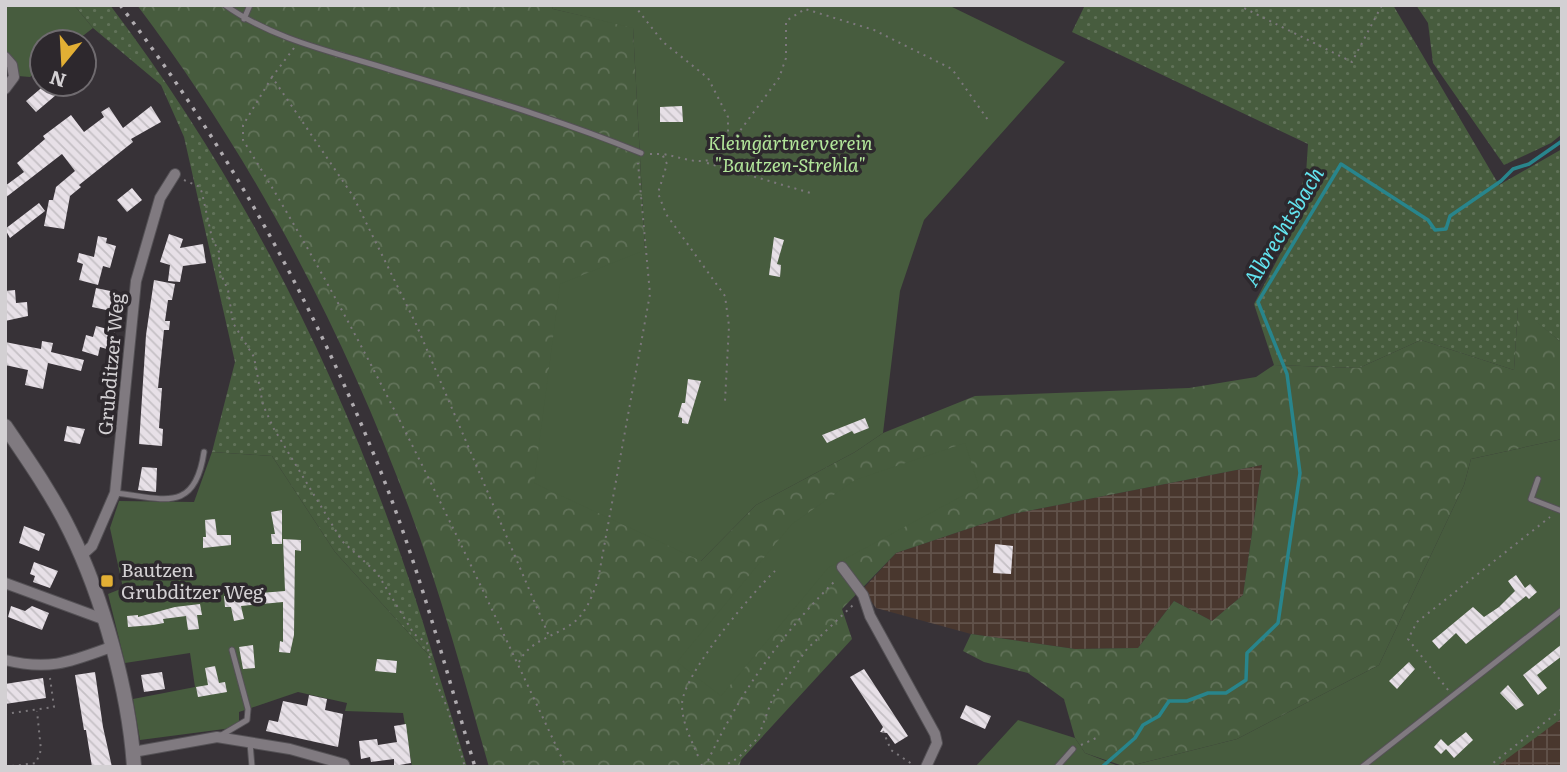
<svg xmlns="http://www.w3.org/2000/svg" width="1567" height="772" font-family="Literata,serif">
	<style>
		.industrial { fill: url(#industrial-grid) }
		.grass { fill: url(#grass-dots) }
		.forest { fill: url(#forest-crowns) }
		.garden { fill: #475c3e }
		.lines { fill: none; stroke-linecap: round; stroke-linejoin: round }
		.stream { stroke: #28858c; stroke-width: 3.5 }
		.building { fill: url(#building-back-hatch) }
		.lane-casing { stroke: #545155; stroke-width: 7 }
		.street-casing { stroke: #545155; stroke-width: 12 }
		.secondary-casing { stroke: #545155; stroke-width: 16 }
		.path { stroke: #7c787c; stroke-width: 2; stroke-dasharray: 2 5; stroke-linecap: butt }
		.lane { stroke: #807a80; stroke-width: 5 }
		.street { stroke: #807a80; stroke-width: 10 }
		.secondary { stroke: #807a80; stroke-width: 14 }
		.rail { stroke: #b0acb0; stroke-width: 3.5; stroke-dasharray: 3.5 7; stroke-linecap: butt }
		.poi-dot { fill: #e2af34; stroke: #2d282d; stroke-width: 2.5 }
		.labels { text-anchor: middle; stroke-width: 7; stroke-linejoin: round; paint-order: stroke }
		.park-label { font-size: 19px; font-style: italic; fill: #b3e79b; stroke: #2d282d }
		.street-label { font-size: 19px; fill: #d3d0d3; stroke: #2d282d }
		.poi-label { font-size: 19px; fill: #d3d0d3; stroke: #2d282d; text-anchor: start }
		.water-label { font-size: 21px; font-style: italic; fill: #63e5f0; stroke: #2d282d }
	</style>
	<defs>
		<pattern id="industrial-grid" width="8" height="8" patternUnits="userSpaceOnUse" patternTransform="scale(1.75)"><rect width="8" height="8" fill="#49372e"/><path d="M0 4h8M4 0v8" fill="none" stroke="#62534b"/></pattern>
		<pattern id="grass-dots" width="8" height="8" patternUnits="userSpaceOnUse" patternTransform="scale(1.75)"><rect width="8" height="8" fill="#475c3e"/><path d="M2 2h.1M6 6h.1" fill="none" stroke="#617259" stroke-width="1.8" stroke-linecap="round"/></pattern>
		<pattern id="forest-crowns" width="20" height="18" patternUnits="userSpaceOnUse" patternTransform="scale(1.75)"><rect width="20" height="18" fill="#475c3e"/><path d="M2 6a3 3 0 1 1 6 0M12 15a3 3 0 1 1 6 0" fill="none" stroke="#617259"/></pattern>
		<pattern id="building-back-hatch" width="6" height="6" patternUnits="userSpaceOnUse" patternTransform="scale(1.75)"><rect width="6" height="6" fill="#e7e0e7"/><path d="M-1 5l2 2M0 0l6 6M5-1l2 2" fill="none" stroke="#c5c0c5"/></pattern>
	</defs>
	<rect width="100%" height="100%" fill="#373237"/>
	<path class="industrial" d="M1262,465L1243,595L1212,621L1174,601L1138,648L1075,649L971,634L876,608L863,589L896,553L1012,514Z
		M1562,718V767H1496L1528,742Z"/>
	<path class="grass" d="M74,5H110C259,202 366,426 435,662L335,552L272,456L212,452L235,362L184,137L161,85L93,28Z
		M1085,5H1393L1499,185L1562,149V343L1518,307L1514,370L1421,340L1359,368L1274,365L1254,304L1309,199L1300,189L1306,174L1308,144L1072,32Z
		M1416,5H1562V134L1551,143L1504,165L1433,63L1428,23Z"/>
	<path class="forest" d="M137,5H551L553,9L633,27L645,251L701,561L756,505L855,452L883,433L975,396L1189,388L1256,377L1274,365L1359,368L1421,340L1514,370L1518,306L1562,343V439L1471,459L1464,485L1379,665L1237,739L1126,767L1085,753L1075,738L1064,699L1028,673L984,662L963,651L971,634L1075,649L1138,648L1174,601L1212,621L1243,595L1262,465L1012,514L896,553L842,609L852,639L741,760L739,767H489C464,680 441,593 409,508C343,330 252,157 137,5Z"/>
	<path class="garden" d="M5,5H74L93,28L75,42H42V67L30,77L18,76L5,55Z
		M551,5H948L1065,62L924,220L900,291L883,433L855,452L756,505L701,561L534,483L560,284L645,250L633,28L553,9Z
		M1562,439V718L1496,767H1126L1237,739L1379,665L1464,485L1471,459Z
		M965,443L979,487L828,568L721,696L677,662L792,524L855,480Z
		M212,452L272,456L335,552L435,662L467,767H412L403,713L345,711L347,703L298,692L239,712V723L232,728L140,740L133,699L195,687L190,653L125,663L108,594L123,588L110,528L119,501L194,502Z
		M1018,720L1075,738L1085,753L1121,767H975Z"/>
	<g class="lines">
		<path class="stream" d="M1102,767L1135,738L1143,725L1159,716L1169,701H1187L1208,693H1226L1246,680L1247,653L1278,623L1300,473L1287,374L1258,302L1341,164L1428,220L1435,230L1446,229L1450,216L1501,181L1513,169L1529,164L1562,141"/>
	</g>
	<path class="building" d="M46,84L56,95L36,112L26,101Z
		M151,106L161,122L131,139L133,142L79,185L81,187L70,196L64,229L44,226L49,200H53L56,187L75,171L62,154L5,198V186L24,172L17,163L45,139L43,136L71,115L84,132L104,117L101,112L109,107L123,128Z
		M682,106L683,122H660V107Z
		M132,188L142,200L127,212L117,200Z
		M39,203L45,211L10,238L5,229Z
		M169,234L183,239L180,248L203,244L206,263L183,266L180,282L168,281L170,265L160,262Z
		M98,236L107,238L106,243L116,246L110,268L103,266L98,285L79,280L83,264L77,262L79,253L94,257Z
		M774,237L784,240L777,264L781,265L780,277L769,275Z
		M154,280L175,284L172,300H168L165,321H170L169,330H164L158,388H162L159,428L163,429L162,446L139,444L146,335Z
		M96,288L120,293L116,312L92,307Z
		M15,290L16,303L27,302L28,316L5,321V291Z
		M96,326L115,331L110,350L100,347L98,356L82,351L86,335L93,337Z
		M42,341L53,343L51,352L84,360L81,371L48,363L43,389L25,385L28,370L5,365V342L41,349Z
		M688,379L701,381L688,424L682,423V418L678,417L682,403H685Z
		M865,418L869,428L854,434L852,431L827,443L822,435Z
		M67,426L85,429L80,444L64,441Z
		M142,467L157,468L156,492L138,490Z
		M282,510V544H272L271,534H275L271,512Z
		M215,519L217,535H231V545L203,548V537H206L205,520Z
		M24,526L45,534L39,551L19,543Z
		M283,539L301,540V551L295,550L294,635L290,653L279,652L280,641L283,642V602L241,606L244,619L234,621L231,607H225L224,596L285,591Z
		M995,544L1013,546L1011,574L993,573Z
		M34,562L58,571L50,588L33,582L35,576L30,574Z
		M1516,575L1525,588L1530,584L1537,592L1529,599L1526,596L1466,644L1456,633L1439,649L1432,641L1473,607L1484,617L1499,607L1515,591L1508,581Z
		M200,604L202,615H197L199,629L188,630L186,616L163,619L164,623L153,625L128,627L127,616L138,615V617L175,607Z
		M11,606L25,611L32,606L49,613L42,630L8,617Z
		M1562,644V656L1537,675L1547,688L1538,695L1523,675Z
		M253,645L255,668L243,669L239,647Z
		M377,659L397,661L396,673L375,671Z
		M1409,662L1415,669L1397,689L1389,681Z
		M215,666L219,683L225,682L227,692L198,697L196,687L208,685L205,668Z
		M864,669L908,736L895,744L887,733L880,732L883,727L850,677Z
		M95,672L103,727L112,767H92L86,730H84L75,675Z
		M162,672L165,689L144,692L141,675Z
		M43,678L46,698L5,704V684Z
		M1508,685L1524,705L1516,710L1500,693Z
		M309,695L327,699L325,710L343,714L338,747L266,731L269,720L278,722L283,701L307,706Z
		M966,705L991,716L985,729L960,718Z
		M406,724L411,763L394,766V759L371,762L370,757L361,759L359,741L377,739L378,745L397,742L394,726Z
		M1466,732L1473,740L1454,758L1446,749L1441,754L1434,747L1441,739L1448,746Z"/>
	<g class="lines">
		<g class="lane-casing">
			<path id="lane" d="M225,5C272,39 333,52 388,69C474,95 559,119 641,153
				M244,19L250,5
				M1538,479L1531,499L1562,511
				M116,493C165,499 195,513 204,452
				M220,736L247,720L248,709L232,650
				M250,743L252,767
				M1057,767L1073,749
				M1362,767L1562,610"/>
		</g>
		<g class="street-casing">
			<path id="street" d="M5,57L12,65L14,77L5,89
				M82,555L92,546L115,493L136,281L160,198L175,174
				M842,567L863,595L870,616L935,734L937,743L926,767
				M5,583L103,619
				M5,660C49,671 70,662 111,647
				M133,752L217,737L290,749L344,764L345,767"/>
		</g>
		<g class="secondary-casing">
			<path id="secondary" d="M5,426C28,460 52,494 70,531C103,598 129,692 134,767"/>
		</g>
		<path class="path" d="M634,5L663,42L708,78L728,117V147C707,170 690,159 663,154
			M1238,5L1352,62L1382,5
			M294,48L272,77L353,196L416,324L549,636
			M272,77L243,125V140C368,340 466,554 566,767
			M728,147L779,78L786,58V21L805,9L874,30L952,69L988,120
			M650,154H662L667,164L658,193L666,214L725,296L729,326L725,401
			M707,163L814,194
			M184,180L200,187L202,193L212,238L219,252V270L228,290L233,323L254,357L263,405L274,429L342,541L377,573L414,634L427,643L432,673L447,707L465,767
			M519,662C530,640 554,637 573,623C587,612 592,596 598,580L650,294L638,163
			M1448,690L1408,639L1417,622L1550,517
			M5,714L54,707L50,678
			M883,731L891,750L915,766
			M1081,745L1096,738
			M698,756C691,739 682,723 682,704C683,674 752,593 775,571
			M5,767L36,763L41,750L37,711
			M694,767L705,764
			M705,767C738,695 781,634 837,579
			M722,767L738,758L758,738L773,697L807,649L853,605
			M1488,767L1562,709"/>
		<use href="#lane" class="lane"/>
		<use href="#street" class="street"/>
		<use href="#secondary" class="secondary"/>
		<path class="rail" d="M120,5C223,140 308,293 372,450C415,553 443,660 475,767"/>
	</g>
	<rect class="poi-dot" x="100" y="574" width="14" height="14" rx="3.5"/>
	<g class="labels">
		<g class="park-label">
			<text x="790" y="150">Kleingärtnerverein<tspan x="790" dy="22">"Bautzen-Strehla"</tspan></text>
		</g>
		<g class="street-label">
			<text transform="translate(111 364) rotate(-85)" y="7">Grubditzer Weg</text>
		</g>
		<g class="poi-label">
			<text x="121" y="577">Bautzen<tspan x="121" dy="22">Grubditzer Weg</tspan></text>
		</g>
		<g class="water-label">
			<text transform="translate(1284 227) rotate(-59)" y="7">Albrechtsbach</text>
		</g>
	</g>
	<rect width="1567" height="772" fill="none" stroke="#d3d0d3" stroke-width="14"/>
	<g transform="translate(63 63) rotate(198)"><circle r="33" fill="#2d282d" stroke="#6f6b6f" stroke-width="2"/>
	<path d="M0-5L12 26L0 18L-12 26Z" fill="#e2af34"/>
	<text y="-10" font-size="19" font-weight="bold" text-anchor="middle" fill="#d3d0d3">N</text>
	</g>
</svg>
